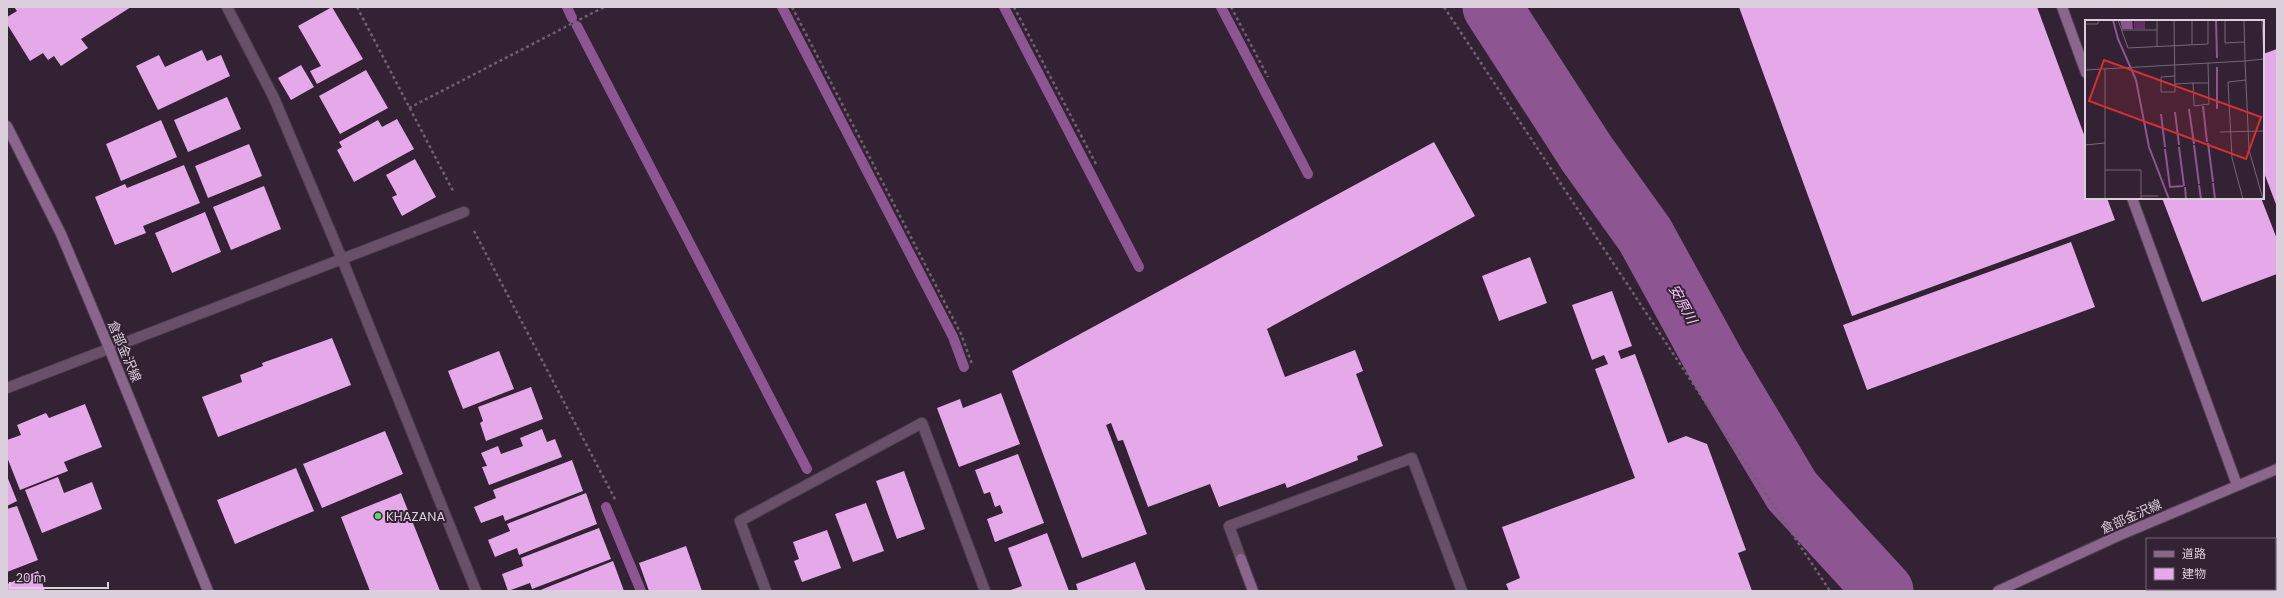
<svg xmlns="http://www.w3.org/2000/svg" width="2284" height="598" font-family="Poppins,'Noto Sans JP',sans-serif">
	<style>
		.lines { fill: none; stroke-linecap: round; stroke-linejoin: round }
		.stream { stroke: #8d5591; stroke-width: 10 }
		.river { stroke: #8d5591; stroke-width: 59 }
		.building { fill: #e5a8e8 }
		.lane-casing { stroke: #4e3e4f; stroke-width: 12 }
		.street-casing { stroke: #4e3e4f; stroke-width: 12 }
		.secondary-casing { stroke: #4e3e4f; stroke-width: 12 }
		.path { stroke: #706171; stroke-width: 2.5; stroke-dasharray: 3 3; stroke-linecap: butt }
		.lane { stroke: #685069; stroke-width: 10 }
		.street { stroke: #685069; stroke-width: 10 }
		.secondary { stroke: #8a658c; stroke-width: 10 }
		.poi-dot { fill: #62d469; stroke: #332234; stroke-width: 1.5 }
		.labels { text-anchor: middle; stroke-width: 4; stroke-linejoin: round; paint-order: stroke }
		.street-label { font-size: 13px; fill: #dbcfdb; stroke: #332234 }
		.poi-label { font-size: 13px; fill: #dbcfdb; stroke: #332234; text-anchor: start }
		.water-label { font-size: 14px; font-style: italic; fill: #f4c4f6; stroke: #332234 }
		.inset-river { fill: none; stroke: #8d5591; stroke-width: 2 }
		.inset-road { fill: none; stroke: #766777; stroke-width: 1 }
		.view { fill: #d63031; fill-opacity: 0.15; stroke: #d63031; stroke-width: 2 }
		.inset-edge { fill: none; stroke: #dbcfdb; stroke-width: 2 }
	</style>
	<rect width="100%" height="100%" fill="#332234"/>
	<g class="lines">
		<path class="stream" d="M567,7L572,18
			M782,7L953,337L964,367
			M1004,7L1139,267
			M1221,7L1308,174
			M577,26L807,469
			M606,507L641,591"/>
		<path class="river" d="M1492,7L1587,154L1645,235L1717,366L1792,491L1884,591"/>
	</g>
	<path class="building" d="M14,7H131L81,39L88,48L61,66L54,56L48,60L43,53L30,61L7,24V17L17,11Z
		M332,7L363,59L317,84L310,71L321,66L298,26Z
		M1739,7H2037L2086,140V198H2107L2115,220L1852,316Z
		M2277,49V207L2263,170V54Z
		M202,50L207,61L221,55L230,76L158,110L136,66L159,55L165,67Z
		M301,65L314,87L291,100L278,78Z
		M366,70L388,108L340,134L319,96Z
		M227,97L241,129L188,152L174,120Z
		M397,119L414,149L354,182L337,150L342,147L339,142L378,120L382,127Z
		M161,120L177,157L121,181L106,144Z
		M1434,142L1475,216L1267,329L1285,377L1355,350L1363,371L1356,374L1383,446L1357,456L1358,460L1287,488L1285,483L1219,507L1210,484L1148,507L1123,440L1118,441L1111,423L1106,425L1147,534L1082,558L1012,371Z
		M249,144L262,176L208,198L195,166Z
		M415,159L436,197L402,216L392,197L397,195L386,175Z
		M184,165L200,203L143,226L146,233L115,245L95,197L125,184L127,188Z
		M264,186L281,229L231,250L213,207Z
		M2162,198H2261L2277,239V274L2202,302Z
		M205,212L221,252L172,273L155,233Z
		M2071,242L2095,307L1867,390L1843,325Z
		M1530,257L1547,303L1499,321L1482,276Z
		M1612,291L1632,346L1618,351L1621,359L1635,354L1668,443L1686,436L1707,444L1746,550L1738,553L1752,591H1509L1506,584L1520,578L1502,527L1635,478L1595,369L1608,364L1604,355L1592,360L1572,305Z
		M332,338L351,385L218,437L202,397L242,382L240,375L263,366L262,363Z
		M499,351L514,389L463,409L448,371Z
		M531,387L543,419L486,441L480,423L483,421L478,407Z
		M1001,393L1020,444L959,467L937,408L960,399L963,408Z
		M85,404L102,447L64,462L68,471L20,490L7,457V440L21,435L17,425L46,413L49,418Z
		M542,429L547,442L555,439L562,457L489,485L482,467L487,466L481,453L498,446L501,454L523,446L520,438Z
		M385,431L403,474L322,508L303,464Z
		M1018,454L1044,523L995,542L987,519L1003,513L1000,505L995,507L990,492L984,494L975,470Z
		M572,460L583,491L505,521L503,515L481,523L474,507L496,498L493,490Z
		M296,468L314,511L235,544L217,500Z
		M904,471L925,529L897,539L876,481Z
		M7,476L17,501L7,506Z
		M58,477L64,493L92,482L102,509L42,533L25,490Z
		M401,493L440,591H370L341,517Z
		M586,493L597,524L519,555L517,548L495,557L488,540L510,531L507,524Z
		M866,503L884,551L853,562L835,514Z
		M17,506L38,560L7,572V509Z
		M599,528L611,559L532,589L530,583L508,591L502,574L523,566L521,558Z
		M827,530L841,568L802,582L794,561L799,559L793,542Z
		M1047,533L1069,591H1008L1022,586L1008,548Z
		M686,546L702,591H649L639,563Z
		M613,561L624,591H538Z
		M1135,562L1146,591H1078L1076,584Z
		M38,571L45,591H7V584Z
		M2153,589H2256V591H2153Z"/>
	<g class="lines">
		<g class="lane-casing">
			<path id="lane" d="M342,259L464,212"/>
		</g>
		<g class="street-casing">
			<path id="street" d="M227,7L274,98L342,259L476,591
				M7,388L342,259
				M1241,559L1229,526L1412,458L1462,591
				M766,591L740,521L922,423L985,591"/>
		</g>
		<g class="secondary-casing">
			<path id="secondary" d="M2062,7L2086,73
				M7,126L61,234L109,348L208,591
				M2132,198L2237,485
				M1241,559L1253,591
				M1998,591L2118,536L2277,469"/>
		</g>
		<path class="path" d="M357,7L454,193
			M792,7L961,334L972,364
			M1014,7L1097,166
			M1231,7L1268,77
			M1444,7L1830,591
			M409,108L604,7
			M474,231L616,501"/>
		<use href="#lane" class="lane"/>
		<use href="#street" class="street"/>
		<use href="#secondary" class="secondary"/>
	</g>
	<circle class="poi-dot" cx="378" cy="516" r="4"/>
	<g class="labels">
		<g class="street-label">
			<text transform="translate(125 351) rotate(67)" y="5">倉部金沢線</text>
			<text transform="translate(2131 516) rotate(-24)" y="5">倉部金沢線</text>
		</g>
		<g class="poi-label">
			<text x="386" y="521">KHAZANA</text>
		</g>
		<g class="water-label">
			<text transform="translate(1683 304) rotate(61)" y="5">安原川</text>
		</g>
	</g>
	<g transform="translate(2085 20)">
		<rect width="179" height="179" fill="#332234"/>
		<path d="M49,0H60V9H49Z" fill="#602f63"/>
		<path d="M35,0H47L48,9H37Z" fill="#8d5591"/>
		<path class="inset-river" d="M28,0L33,19L51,60L64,127L84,179M131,0L132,38M132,47V89M118,86L122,122M104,89L109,124M90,92L94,125M76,94L80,127M123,123L128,162M109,125L114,164M94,127L99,166M80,129L85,167L98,166M128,163L130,179M114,165L116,179M100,167L101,179"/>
		<path class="inset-road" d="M0,0V4H13V0M33,0L43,28L123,24V0M72,0V27M89,0L90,72H76V57L90,56M107,0V25M140,0V23L159,22M159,0L160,41L179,39M177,0L179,39M36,10H72M20,49V179M0,50L160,41L164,130L178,179M108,63H124M90,64L108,63L109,86L124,84L123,43M135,112L179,111M0,125L20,123M20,150H56V176M56,179V176H73M158,179L147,138L143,62L161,60"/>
		<path class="view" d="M19,40L176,97L161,139L4,81Z"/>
		<rect width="179" height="179" class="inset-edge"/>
	</g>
	<rect width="2284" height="598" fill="none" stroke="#dbcfdb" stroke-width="16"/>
	<rect x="2146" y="538" width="130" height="52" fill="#332234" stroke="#766777"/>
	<rect x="2154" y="551" width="20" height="6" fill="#8a658c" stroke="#766777"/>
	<text x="2182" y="558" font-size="12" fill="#dbcfdb">道路</text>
	<rect x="2154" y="568" width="20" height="12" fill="#e5a8e8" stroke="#766777"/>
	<text x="2182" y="578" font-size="12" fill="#dbcfdb">建物</text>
	<path d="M10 582v6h98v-6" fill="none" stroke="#dbcfdb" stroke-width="2"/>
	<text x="16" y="582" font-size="12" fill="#dbcfdb" stroke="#332234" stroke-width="3" paint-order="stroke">20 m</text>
</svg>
